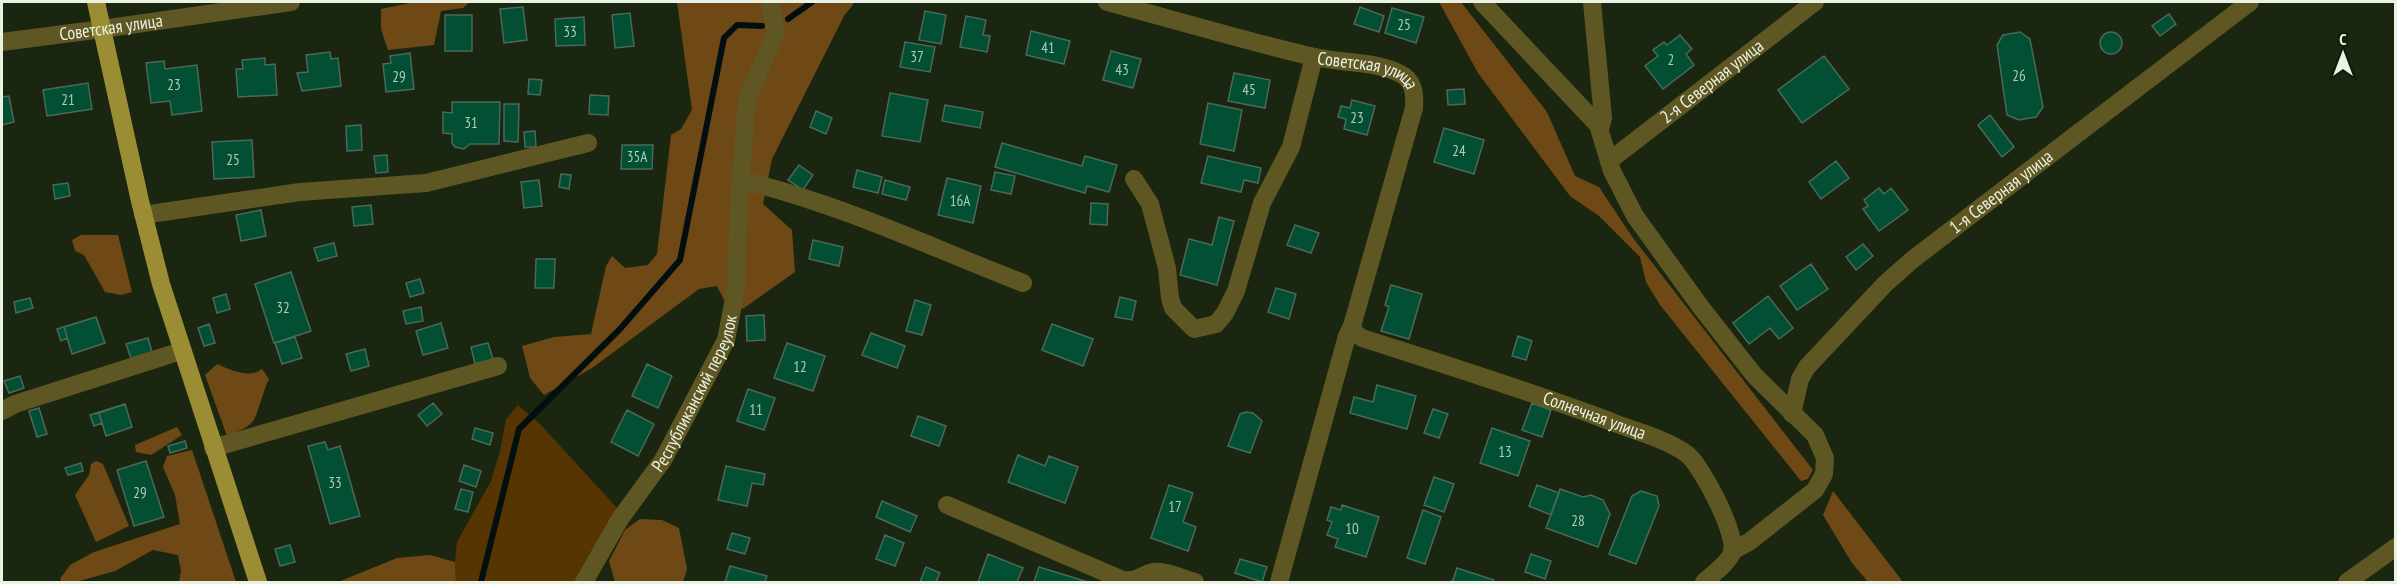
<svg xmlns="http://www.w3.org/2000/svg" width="2397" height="584" font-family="'PT Sans Narrow',sans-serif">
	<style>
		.green { fill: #563502 }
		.forest { fill: #6e4916 }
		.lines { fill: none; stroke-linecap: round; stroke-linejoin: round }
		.stream { stroke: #030f0f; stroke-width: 6 }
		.building { fill: #024f34; stroke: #4b695a; stroke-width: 1.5 }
		.minor { stroke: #5f5723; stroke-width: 18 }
		.major { stroke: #9a8d33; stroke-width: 18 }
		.labels { text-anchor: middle; stroke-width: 5; stroke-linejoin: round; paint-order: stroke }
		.number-label { font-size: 15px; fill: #b0c9b8 }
		.street-label { font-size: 18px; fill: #eaf2e4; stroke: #111c07 }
	</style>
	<rect width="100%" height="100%" fill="#1a2610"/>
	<path class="green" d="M518,405L540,424L618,509L574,582H456L455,562L457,542L491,481L500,451L506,419Z"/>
	<path class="forest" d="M415,2H470L463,8L441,11L434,45L388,50L381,29V9Z
		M677,2H855L844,16L772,159L763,204L792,230L795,272L744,308L730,312L717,286L699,289L592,368L544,395L530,378L522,346L554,337L591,334L606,266L612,256L625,268L648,265L657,254L671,135L681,129L692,110Z
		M1439,2H1461L1547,112L1575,176L1599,187L1633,238L1813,470L1808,479L1801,481L1660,305L1646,282L1640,257L1599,216L1570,196L1478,73Z
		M81,235H118L132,292L121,295L105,292L84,255L75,251L72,240Z
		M217,364C231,370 249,379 262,369L269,379C264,388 257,417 253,421C247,429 235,432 227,436L205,375Z
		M177,427L182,435L151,455L136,452L135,445Z
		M192,450L236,582H179L181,571L178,555L153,550L115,571L76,582H62L60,579L70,565L94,552L180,524L175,495L163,467L167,456Z
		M96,461L103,464L129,526L96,542L75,495L89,475L91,464Z
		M1833,491L1903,582H1868L1852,563L1823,515Z
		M640,519L662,520L679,528L687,569L683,582H615L609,561L625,530Z
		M430,555L455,562L456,582H338L397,558Z"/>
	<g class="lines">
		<path class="stream" d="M788,19L812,2
			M481,582L519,429L620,329L680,260L724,38L737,25L762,26"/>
	</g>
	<path class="building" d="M523,7L527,40L504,43L500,9Z
		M1360,7L1384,16L1379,32L1354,24Z
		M1392,8L1424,17L1416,43L1385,33Z
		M925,11L946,15L941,44L919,40Z
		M630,13L634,46L615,48L612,15Z
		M2169,14L2176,24L2160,36L2152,26Z
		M445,15H472V51H445Z
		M966,16L986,20L983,35L990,36L987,52L960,47Z
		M584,17L585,45L556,46L555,19Z
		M1031,31L1070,41L1064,64L1026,55Z
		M2020,32L2030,39L2043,107L2036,117L2019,120L2007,115L1997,45L2003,35Z
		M2100 43a11 11 0 1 1 22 0a11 11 0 1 1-22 0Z
		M1680,35L1692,49L1686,54L1694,65L1663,89L1645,66L1658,56L1653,50L1664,42L1667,45Z
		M905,42L935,47L930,72L900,67Z
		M1111,51L1141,59L1133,88L1103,80Z
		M330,52L331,59L338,58L341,86L302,91L297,73L308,72L306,55Z
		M410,53L414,89L386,92L383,64L391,63L390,56Z
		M1824,56L1849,89L1802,123L1778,90Z
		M265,58V65L275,64L277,95L238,97L236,69H243L242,60Z
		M164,61L165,69L197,65L202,111L172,115L170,101L151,103L146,63Z
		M1234,73L1270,80L1265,108L1228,101Z
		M529,79L542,80L540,95L528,94Z
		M88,83L92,109L47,116L43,90Z
		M1464,89L1465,104L1448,105L1447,90Z
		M890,93L928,100L920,142L882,136Z
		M590,95L609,96L608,115L589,114Z
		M9,96L14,122L2,125V97Z
		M1352,100L1375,106L1367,135L1344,129L1346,119L1338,117L1341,106L1350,108Z
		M452,102H500L499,144H470L464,149L455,147L452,143V134L443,133V112L452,113Z
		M1208,103L1242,110L1234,151L1200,144Z
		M504,104H519L518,142L504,141Z
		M945,105L983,112L980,128L942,121Z
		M816,111L832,118L826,134L810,127Z
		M1990,115L2014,147L2002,157L1978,125Z
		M361,125L362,150L347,151L346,126Z
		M1444,128L1484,140L1474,174L1434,162Z
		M535,131L536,147H525L524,132Z
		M252,140L254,177L214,179L212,142Z
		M1002,143L1082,166L1085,156L1117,165L1109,192L1087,186L1085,193L995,167Z
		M622,145H653L652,169H621Z
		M387,155L388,172L376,173L374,156Z
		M1208,156L1261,168L1258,183L1244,180L1241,192L1201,183Z
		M1836,161L1849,178L1821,199L1809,182Z
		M799,165L813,175L803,190L788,180Z
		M857,170L882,177L878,193L853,187Z
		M995,172L1015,176L1011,194L991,190Z
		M561,174L571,175L569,189L559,187Z
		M947,178L981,186L973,223L938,215Z
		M539,180L542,206L524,208L521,182Z
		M885,180L910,187L906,200L882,194Z
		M68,183L70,196L55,199L53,185Z
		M1879,188L1884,194L1891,188L1908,210L1879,231L1863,209L1868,206L1864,200Z
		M1091,203L1108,204L1107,225L1090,224Z
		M371,205L373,224L354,226L352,207Z
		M261,210L266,236L241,241L236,215Z
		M1219,217L1234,221L1217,285L1180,275L1189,239L1212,245Z
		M1295,225L1319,233L1311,253L1287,245Z
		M813,240L843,247L839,266L809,259Z
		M334,243L337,256L318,261L314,248Z
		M1863,244L1873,256L1856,270L1846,257Z
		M536,259H555L554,288H535Z
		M1811,264L1828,289L1797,310L1780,286Z
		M291,272L311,331L274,343L255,284Z
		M420,279L424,293L410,297L406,283Z
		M1391,285L1422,294L1409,339L1381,331L1389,307L1385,305Z
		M1276,288L1296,294L1289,319L1268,312Z
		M226,294L230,309L217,313L213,298Z
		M1768,296L1793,328L1779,339L1770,328L1749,344L1733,323Z
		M1120,297L1136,301L1132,320L1115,317Z
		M30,298L33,308L16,313L14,302Z
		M915,300L931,305L922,335L906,331Z
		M421,307L423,321L406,324L403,311Z
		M764,315L765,340L747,341L746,316Z
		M96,317L105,343L72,354L67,338L61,341L57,329Z
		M96,317L105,343L72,354L64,327Z
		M441,323L448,348L423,355L416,331Z
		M209,324L215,343L204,346L198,328Z
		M1052,324L1093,339L1083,366L1042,350Z
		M871,333L905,346L897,368L862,355Z
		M1518,336L1532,341L1526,360L1512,356Z
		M295,337L302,358L282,364L275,343Z
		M148,338L152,352L131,358L126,344Z
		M488,343L493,359L475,364L471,347Z
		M787,343L825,356L813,391L774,378Z
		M365,349L369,366L351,371L346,354Z
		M647,364L672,376L658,408L632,396Z
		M20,376L24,388L9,393L4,381Z
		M1377,385L1416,396L1407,429L1350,413L1354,397L1373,402Z
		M748,389L775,398L764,430L737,421Z
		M433,403L442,414L427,426L418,415Z
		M1532,403L1551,410L1542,437L1522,430Z
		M125,404L132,427L106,436L99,413Z
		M125,404L132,427L106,436L102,423L94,426L90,415Z
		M39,408L47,434L37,437L29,411Z
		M1433,409L1448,414L1439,438L1424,433Z
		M627,410L654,424L638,456L611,442Z
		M1246,412L1253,413L1262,421L1250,453L1228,446L1240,414Z
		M99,413L102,423L94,426L90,415Z
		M918,416L946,426L939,446L911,436Z
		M475,428L493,433L490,445L472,439Z
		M1492,428L1530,441L1518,476L1480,463Z
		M185,441L187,448L170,453L168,446Z
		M325,442L328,450L340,446L360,516L330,524L308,446Z
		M1018,455L1045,466L1049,456L1078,467L1065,503L1008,482Z
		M146,461L164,517L134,526L117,470Z
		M81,463L83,471L68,475L65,468Z
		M464,465L481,471L476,487L459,481Z
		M726,466L765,474L763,485L752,483L747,506L718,500Z
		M1434,477L1454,484L1444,512L1424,505Z
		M1169,485L1193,493L1183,522L1196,527L1188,551L1151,538Z
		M1537,485L1559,493L1551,515L1529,506Z
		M461,489L473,492L468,512L455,509Z
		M1560,489L1583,497L1591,495L1603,500L1610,514L1598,547L1546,528Z
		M1641,491L1657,496L1659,506L1636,564L1609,554L1632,496Z
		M882,501L917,516L910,532L876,517Z
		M1342,505L1379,517L1366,557L1335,547L1338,539L1327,535L1332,522L1327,520L1331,507L1341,510Z
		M1423,510L1441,517L1425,564L1407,558Z
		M732,533L750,538L745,554L727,549Z
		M885,535L904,543L895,566L876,559Z
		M290,545L295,562L280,566L275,549Z
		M988,554L1023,568L1017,582H978Z
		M1531,554L1551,561L1545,579L1525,572Z
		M1240,559L1267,567L1262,582L1235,573Z
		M730,566L767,576L765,582H725Z
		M926,567L940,573L936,582H920Z
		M1039,567L1088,582H1034Z
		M1457,568L1494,580V582H1450L1453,580Z"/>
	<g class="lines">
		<g class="minor">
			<path id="s1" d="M1107,2C1176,20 1245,41 1314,57C1341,63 1374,61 1399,73C1414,80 1415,93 1414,108L1352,326L1355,333L1362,338C1446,365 1530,391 1612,422C1634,431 1670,440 1688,455C1702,467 1738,535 1732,553C1728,563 1712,575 1704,582"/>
			<path d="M1482,2L1598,125L1612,171L1635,216L1700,306L1754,375L1815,435L1825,458L1824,474L1815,490L1749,542L1732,551"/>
			<path d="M1592,2L1603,118L1600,129"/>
			<path id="s2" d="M2,42L102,29L291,2"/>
			<path id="s3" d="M1609,161L1815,2"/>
			<path d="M1134,179L1150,204L1167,268L1170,298L1173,308L1194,329L1216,324L1225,313L1236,291L1262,203L1291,147L1314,57"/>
			<path d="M741,180C838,203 930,247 1023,283"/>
			<path d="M143,215L300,192L426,183L588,143"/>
			<path d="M2,411L15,404L181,351"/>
			<path id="s4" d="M1792,414L1800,379L1807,367L1885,284L1912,260L2250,2"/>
			<path d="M213,448L498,366"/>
			<path d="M947,505L1123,580C1140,582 1141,574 1154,572C1166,570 1183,579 1195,582"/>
			<path id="s5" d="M584,582L620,519L663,460L726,340L736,289L739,199L747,99L776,32L770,2"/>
			<path d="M1279,582L1347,336L1352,326"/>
			<path d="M2347,582L2396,547"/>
		</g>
		<path class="major" d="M96,2L140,201L161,284L258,582"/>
	</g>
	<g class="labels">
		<g class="number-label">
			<text x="1404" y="30">25</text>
			<text x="570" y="37">33</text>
			<text x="1048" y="53">41</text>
			<text x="917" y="62">37</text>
			<text x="1671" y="65">2</text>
			<text x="1122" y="75">43</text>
			<text x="2019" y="81">26</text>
			<text x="399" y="82">29</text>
			<text x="174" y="90">23</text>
			<text x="1249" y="95">45</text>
			<text x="68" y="105">21</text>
			<text x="1357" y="123">23</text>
			<text x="471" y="128">31</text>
			<text x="1459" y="156">24</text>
			<text x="637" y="162">35А</text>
			<text x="233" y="165">25</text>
			<text x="960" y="206">16А</text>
			<text x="283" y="313">32</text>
			<text x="800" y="372">12</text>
			<text x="756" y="415">11</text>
			<text x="1505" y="457">13</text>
			<text x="335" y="488">33</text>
			<text x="140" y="498">29</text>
			<text x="1175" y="512">17</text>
			<text x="1578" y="526">28</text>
			<text x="1352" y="534">10</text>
		</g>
		<g class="street-label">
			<text dy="6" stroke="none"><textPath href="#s2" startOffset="110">Советская улица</textPath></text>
			<text dy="6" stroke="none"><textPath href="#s1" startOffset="270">Советская улица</textPath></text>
			<text dy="6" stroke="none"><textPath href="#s3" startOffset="130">2-я Северная улица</textPath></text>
			<text dy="6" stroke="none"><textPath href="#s4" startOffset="312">1-я Северная улица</textPath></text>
			<text dy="6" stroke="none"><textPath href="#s5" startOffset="220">Республиканский переулок</textPath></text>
			<text dy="6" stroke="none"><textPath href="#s1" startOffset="830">Солнечная улица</textPath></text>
		</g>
	</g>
	<rect width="2397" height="584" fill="none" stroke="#eaf2e4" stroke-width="6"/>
	<g transform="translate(2343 54)" stroke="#111c07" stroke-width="4.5" paint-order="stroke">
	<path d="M0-4.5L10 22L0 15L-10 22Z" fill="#eaf2e4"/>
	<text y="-9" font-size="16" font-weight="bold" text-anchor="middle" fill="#eaf2e4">С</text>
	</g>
</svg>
